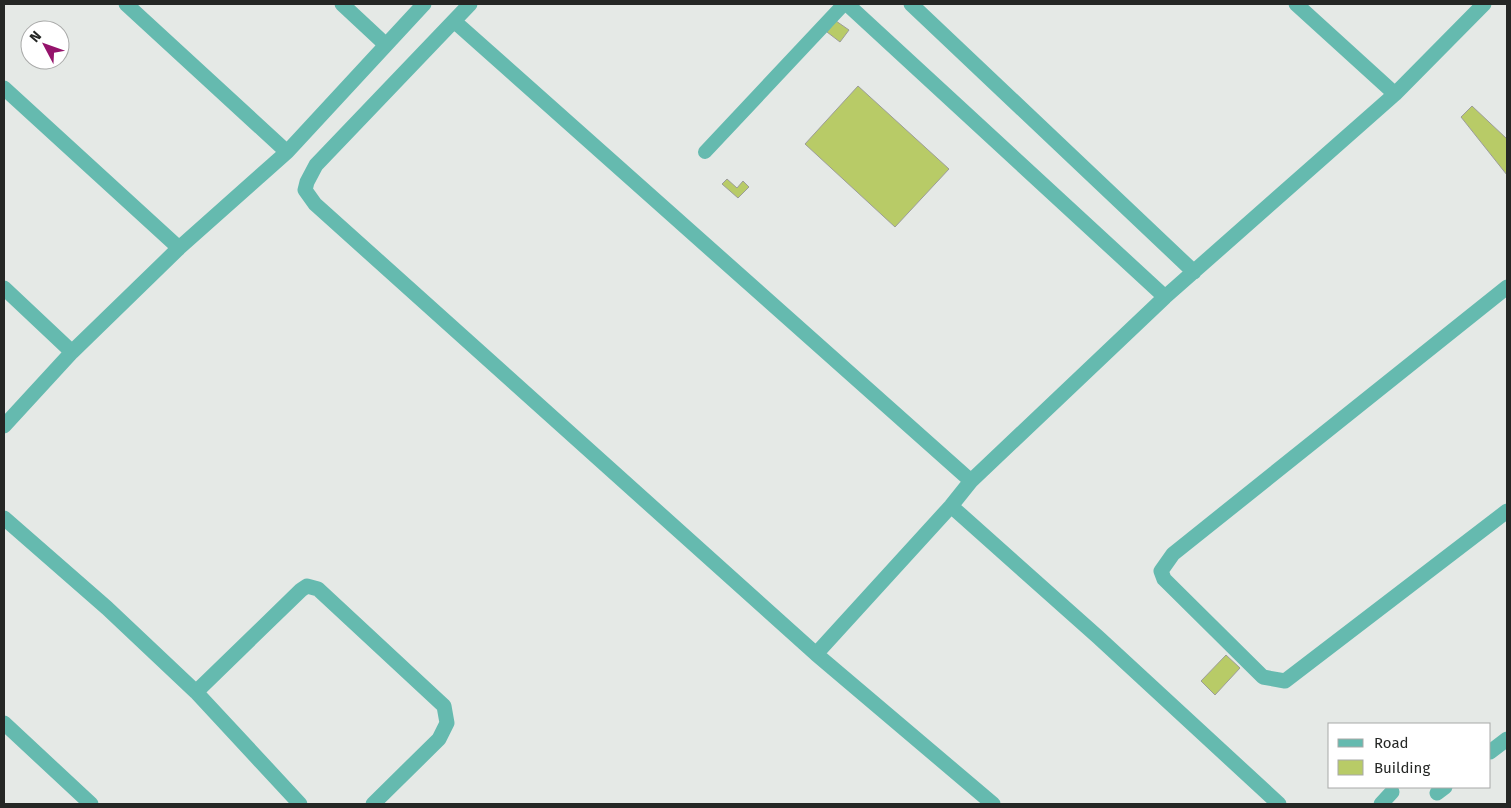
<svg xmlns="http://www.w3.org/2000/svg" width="1511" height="808" font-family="'Fira Sans',sans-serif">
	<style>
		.building { fill: #b8cb67; stroke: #9c9d99 }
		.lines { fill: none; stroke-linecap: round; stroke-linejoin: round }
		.lane { stroke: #65baaf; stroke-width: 14 }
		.street { stroke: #65baaf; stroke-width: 15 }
	</style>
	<rect width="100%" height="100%" fill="#e5e9e6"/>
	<path class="building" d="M836,21L849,30L840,42L827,32Z
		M858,86L949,169L895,227L805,144Z
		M1472,106L1507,139V175L1461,117Z
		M727,179L737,188L743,181L749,187L738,198L722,184Z
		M1226,655L1240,668L1215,695L1201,681Z"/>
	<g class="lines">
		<path class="lane" d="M705,152L844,4"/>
		<path class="street" d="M126,4L287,152
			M342,4L386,45
			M470,4L316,165L307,182L305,190L315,204L816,654L993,804
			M847,4L1165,297
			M911,4L1194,272
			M1296,4L1395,94
			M454,21L971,481
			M4,88L179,248
			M1507,287L1173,554L1161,571L1164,579L1263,677L1285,681L1507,511
			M4,288L72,352
			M4,426L72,352L179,248L287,152L424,4
			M951,506L1098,637L1279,804
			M4,518L107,608L196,692L300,804
			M816,654L951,506L971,481L1165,297L1395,94L1484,4
			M196,692L301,590L307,586L318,589L444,706L447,723L439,739L373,804
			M4,723L91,804
			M1490,752L1507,739
			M1437,793L1445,787
			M1381,804L1392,792"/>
	</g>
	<rect width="1511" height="808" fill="none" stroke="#252725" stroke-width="10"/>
	<rect x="1328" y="723" width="162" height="65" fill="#ffffff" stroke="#a8a9a8"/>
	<rect x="1338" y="739" width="25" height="8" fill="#65baaf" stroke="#a8a9a8"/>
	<text x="1374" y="748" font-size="15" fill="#252725">Road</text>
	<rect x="1338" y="760" width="25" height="15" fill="#b8cb67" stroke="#a8a9a8"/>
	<text x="1374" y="773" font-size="15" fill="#252725">Building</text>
	<g transform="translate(45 45) rotate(311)"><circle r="24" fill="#ffffff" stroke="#a8a9a8"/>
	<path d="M0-4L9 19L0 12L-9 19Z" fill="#95136b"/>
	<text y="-8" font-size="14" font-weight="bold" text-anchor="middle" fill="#252725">N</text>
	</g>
</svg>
